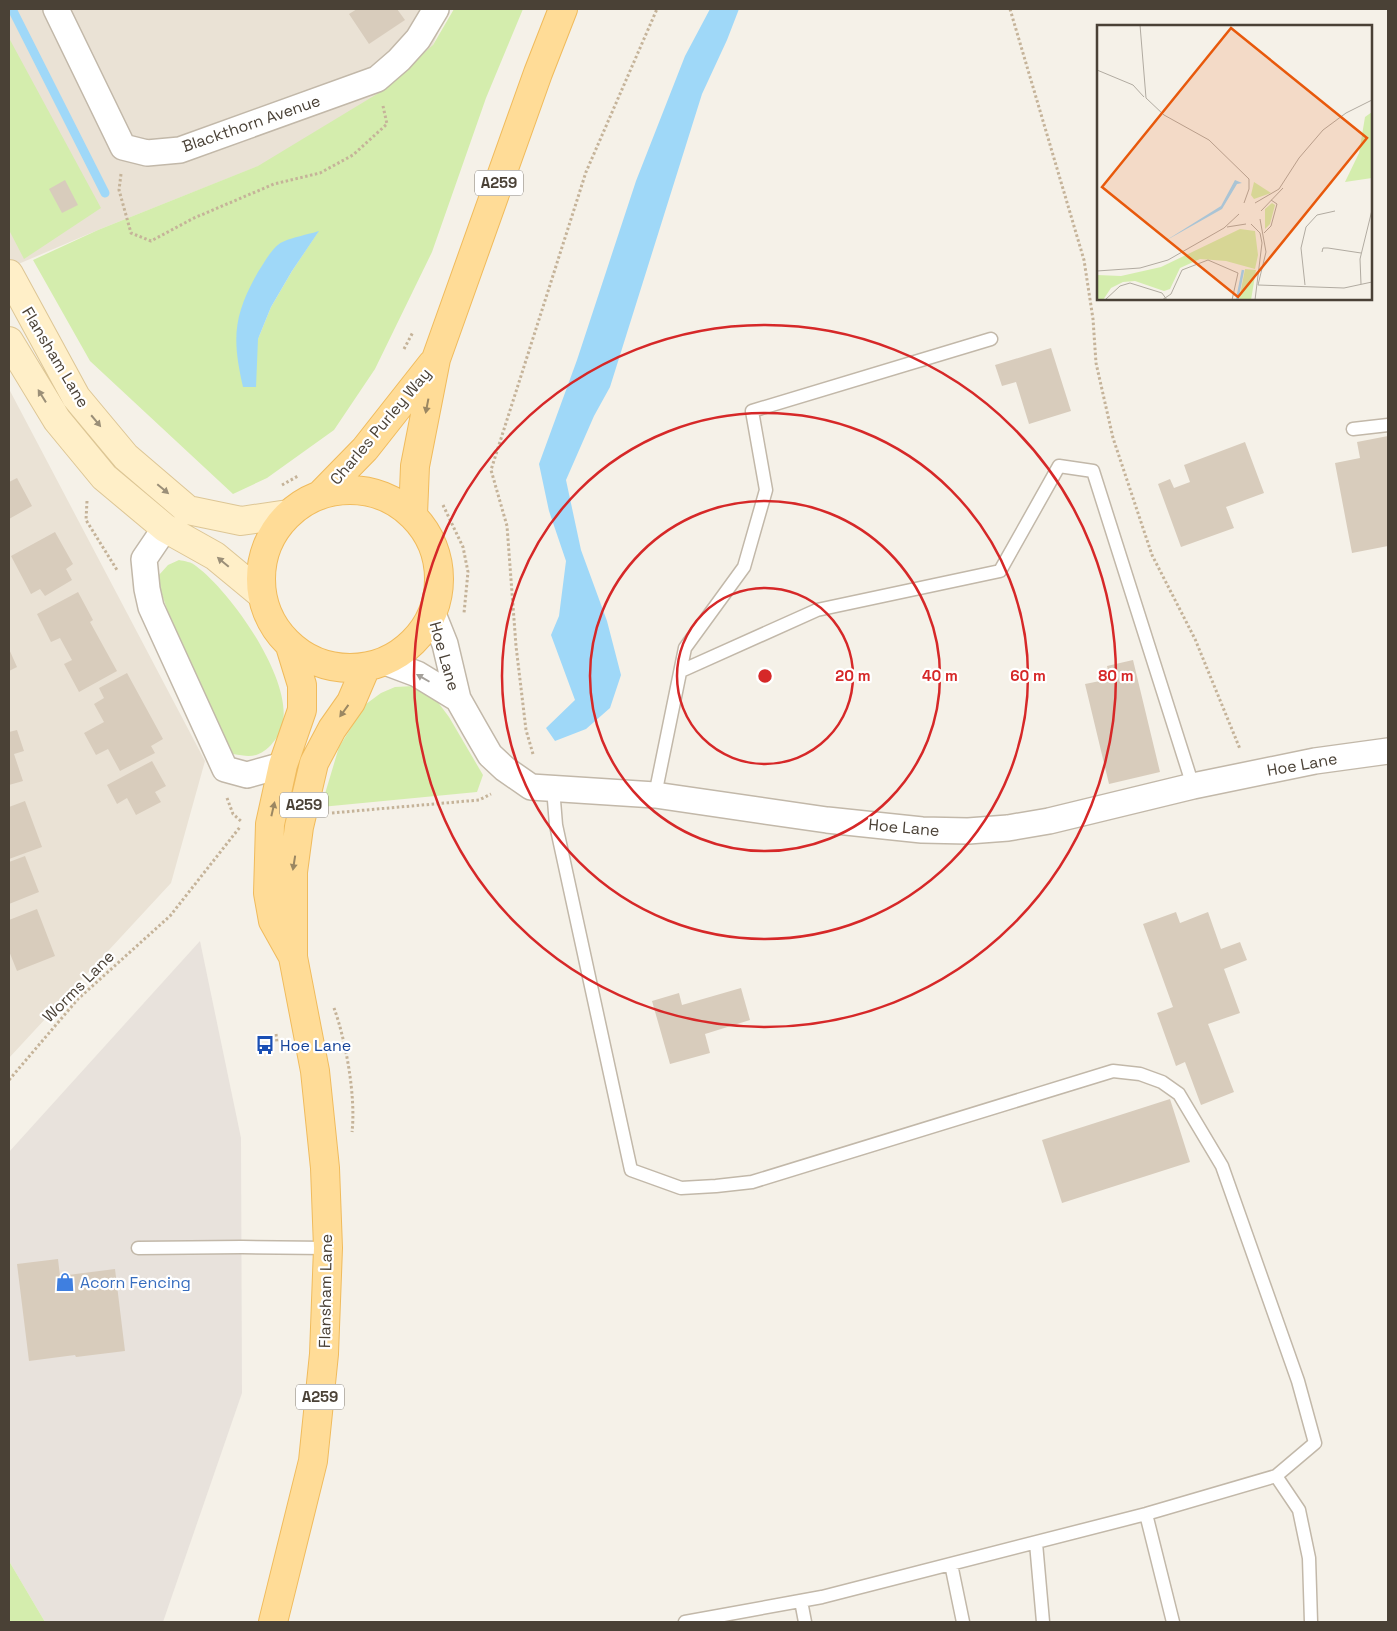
<svg xmlns="http://www.w3.org/2000/svg" width="1397" height="1631" font-family="'Space Grotesk',sans-serif">
	<style>
		.residential { fill: #eae2d5 }
		.industrial { fill: #e8e2dc }
		.green { fill: #d4edad; fill-rule: evenodd }
		.water { fill: #9fd8f8 }
		.lines { fill: none; stroke-linecap: round; stroke-linejoin: round }
		.stream { stroke: #9fd8f8; stroke-width: 9 }
		.building { fill: #d8ccbc }
		.service-casing { stroke: #c2b8a9; stroke-width: 15 }
		.minor-casing { stroke: #c2b8a9; stroke-width: 28 }
		.secondary-casing { stroke: #ddc695; stroke-width: 30 }
		.primary-casing { stroke: #f0bb5c; stroke-width: 30 }
		.path { stroke: #c5b399; stroke-width: 3; stroke-dasharray: 2.5 2.5; stroke-linecap: butt }
		.service { stroke: #fff; stroke-width: 12 }
		.minor { stroke: #fff; stroke-width: 25 }
		.secondary { stroke: #ffefc8; stroke-width: 28 }
		.primary { stroke: #ffdc97; stroke-width: 28 }
		.oneway { fill: #9b8f78 }
		.oneway2 { fill: #9b8762 }
		.oneway3 { fill: #a4a09a }
		.ring { fill: none; stroke: #d62828; stroke-width: 2.5 }
		.labels { text-anchor: middle; stroke-width: 4.5; stroke-linejoin: round; paint-order: stroke }
		.shield { fill: #fff; stroke: #807a72; stroke-width: 1 }
		.shield-label { font-size: 15px; font-weight: bold; fill: #4a4136 }
		.street-label { font-size: 16px; fill: #4a4136; stroke: #fff }
		.transit-label { font-size: 16px; fill: #164399; stroke: #fff; text-anchor: start }
		.shop-label { font-size: 16px; fill: #366cbe; stroke: #fff; text-anchor: start }
		.inset-river { fill: none; stroke: #9fd8f8; stroke-width: 2.5 }
		.inset-road { fill: none; stroke: #b1aba1; stroke-width: 1 }
		.view { fill: #e8590c; fill-opacity: 0.15; stroke: #e8590c; stroke-width: 2.5 }
		.inset-edge { fill: none; stroke: #4a4136; stroke-width: 2.5 }
		.centre { fill: #d62828; stroke: #fff; stroke-width: 2.5 }
		.ring-label { font-size: 15px; text-anchor: middle; font-weight: bold; fill: #d62828; stroke: #fff; stroke-width: 4.5; stroke-linejoin: round; paint-order: stroke }
	</style>
	<rect width="100%" height="100%" fill="#f5f1e8"/>
	<path class="residential" d="M9,9H448L407,107L98,230L9,268Z
		M9,389L205,761L171,883L9,1058Z"/>
	<path class="industrial" d="M200,941L241,1138L242,1393L163,1622H45L9,1561V1152Z"/>
	<path class="green" d="M454,9H523L486,98L432,252L375,369L334,430L267,478L233,494L90,361L33,260L98,230L258,166L377,94L433,45ZM318,232L292,271L271,307L258,339L279,244Z
		M9,38L101,208L24,259L9,230Z
		M179,560C184,561 192,562 196,566C231,592 291,677 283,722C282,731 277,738 271,745C258,758 250,757 233,754L227,744L168,612L159,586V575L168,565Z
		M414,686L434,697L449,717L483,775L477,792L321,807L339,747L366,704L381,693L395,687Z
		M9,1561L45,1622H9Z"/>
	<path class="water" d="M710,9H739L727,40L702,94L610,387L594,416L566,480L581,550L607,621L621,675L610,708L586,729L555,741L546,728L575,700L551,635L559,616L566,561L549,511L539,464L577,360L636,181L685,56Z
		M319,231L292,271L271,307L258,339L256,387H243C232,339 233,316 258,272C264,263 270,251 279,244C285,239 310,234 319,231Z"/>
	<g class="lines">
		<path class="stream" d="M12,9L105,193"/>
	</g>
	<path class="building" d="M357,9H397L405,20L369,44L349,14Z
		M65,180L78,205L62,213L49,189Z
		M1051,348L1071,411L1029,424L1016,382L1002,386L995,365Z
		M1388,436V546L1352,553L1335,463L1360,458L1357,442Z
		M1245,442L1264,493L1226,507L1234,528L1181,547L1158,484L1170,479L1174,488L1190,482L1184,465Z
		M17,478L32,506L9,519V482Z
		M55,532L73,564L66,569L72,580L45,596L40,589L31,594L11,556Z
		M78,592L93,620L90,622L117,671L79,692L64,664L72,660L60,638L51,642L37,614Z
		M9,649L17,667L9,671Z
		M1133,660L1160,772L1109,784L1085,684L1110,679L1107,666Z
		M127,673L163,739L151,746L155,753L120,771L108,749L96,755L84,733L104,722L94,704L104,698L99,688Z
		M17,730L24,751L14,754L23,781L9,785V732Z
		M152,761L166,786L155,792L161,802L136,815L127,798L117,804L107,785Z
		M25,801L42,847L9,859V807Z
		M25,856L39,892L9,904V862Z
		M37,909L55,956L17,971L9,951V920Z
		M1176,912L1180,923L1208,912L1221,949L1240,942L1247,960L1224,969L1240,1013L1208,1024L1234,1092L1201,1105L1185,1062L1176,1066L1157,1013L1173,1007L1143,924Z
		M741,988L750,1020L705,1034L710,1053L670,1064L652,1001L679,993L682,1005Z
		M1170,1099L1190,1162L1062,1203L1042,1140Z
		M58,1259L60,1276L115,1269L125,1351L76,1357L75,1355L29,1361L17,1264Z"/>
	<g class="lines">
		<g class="service-casing">
			<path id="service" d="M1353,429L1388,425
				M681,671L817,610L1000,571L1059,466L1093,471L1193,786
				M553,788L556,825L631,1170L681,1188L716,1186L752,1182L1113,1071L1140,1074L1162,1082L1179,1094L1222,1166L1298,1381L1315,1443L1276,1476L1146,1514L822,1597L685,1622
				M655,795L685,648L744,567L766,490L752,411L991,339
				M138,1248L242,1247L328,1248
				M1276,1476L1299,1510L1309,1558L1311,1622
				M1146,1514L1173,1622
				M1036,1543L1043,1622
				M951,1564L963,1622
				M801,1601L805,1622"/>
		</g>
		<g class="minor-casing">
			<path id="minor" d="M56,9L123,147L147,153L180,150L377,79L399,60L418,39L436,9
				M165,528L144,559L147,589L151,607L225,769L247,775L283,765
				M433,614L445,644L458,699L475,729L490,755L505,769L531,787L655,795L827,820L922,830L968,831L1008,828L1049,821L1193,786L1315,761L1388,751
				M385,662L417,674L458,699"/>
		</g>
		<g class="secondary-casing">
			<path id="secondary" d="M9,274L76,397L126,457L188,510L241,521L288,514
				M9,341L57,420L104,477L165,528L215,556L261,594"/>
		</g>
		<g class="primary-casing">
			<path id="primary" d="M261 579a89 89 0 1 1 178 0a89 89 0 1 1-178 0Z
				M322,493L365,449L432,364
				M413,515L415,466L436,359L538,73L563,9
				M290,646L302,685V710L283,765L270,824L268,893L273,921L292,955
				M273,1622L313,1461L324,1354L328,1248L325,1168L315,1071L293,957V872L299,827L314,763L332,729L351,702L366,667"/>
		</g>
		<path class="path" d="M1010,9L1084,260L1093,319L1096,363L1113,438L1152,555L1195,639L1240,749
			M121,174L119,190L131,233L151,241L194,218L274,184L320,173L353,155L387,124L383,106
			M404,349L413,332
			M282,485L298,476
			M87,501L86,520L117,570
			M443,505L463,547L468,572L464,613
			M533,754L526,730L516,646L507,526L491,470L586,172L657,9
			M227,798L233,814L242,822
			M332,813L479,800L491,794
			M334,1008C346,1041 356,1097 352,1132
			M276,1034L277,1043
			M9,1080L78,999L170,916L240,827"/>
		<use href="#service" class="service"/>
		<use href="#minor" class="minor"/>
		<use href="#secondary" class="secondary"/>
		<use href="#primary" class="primary"/>
	</g>
	<defs><path id="oneway-solid" d="M-6-.8H1V-3.2L6.5 0L1 3.2V.8H-6Z" transform="scale(1.25)"/></defs>
	<g class="oneway">
		<use href="#oneway-solid" transform="translate(42 396) rotate(-122)"/>
		<use href="#oneway-solid" transform="translate(96 421) rotate(50)"/>
		<use href="#oneway-solid" transform="translate(163 489) rotate(40)"/>
		<use href="#oneway-solid" transform="translate(223 562) rotate(-140)"/>
	</g>
	<g class="oneway2">
		<use href="#oneway-solid" transform="translate(427 406) rotate(101)"/>
		<use href="#oneway-solid" transform="translate(344 711) rotate(126)"/>
		<use href="#oneway-solid" transform="translate(273 809) rotate(-77)"/>
		<use href="#oneway-solid" transform="translate(294 863) rotate(99)"/>
	</g>
	<use class="oneway3" href="#oneway-solid" transform="translate(423 678) rotate(-150)"/>
	<g class="ring">
		<circle cx="765" cy="676" r="88"/>
		<circle cx="765" cy="676" r="175"/>
		<circle cx="765" cy="676" r="263"/>
		<circle cx="765" cy="676" r="351"/>
	</g>
	<defs>
		<g id="bus-bare" transform="scale(1.5)"><path d="M-5-6H5V4H4V6H2V4H-2V6H-4V4H-5ZM-3.5-4V0h7V-4ZM-3.5 1.2v1.5H-2V1.2ZM2 1.2v1.5H3.5V1.2Z" fill="#1a4fb4" stroke="#fff" stroke-width="2.5" paint-order="stroke"/></g>
		<g id="shop-bare" transform="scale(1.5)"><path d="M-5-2.5h2.3a2.7 3.5 0 0 1 5.4 0H5L5.5 6h-11ZM-1.5-2.5h3a1.5 2.3 0 0 0-3 0Z" fill="#3f7fe0" stroke="#fff" stroke-width="2.5" paint-order="stroke"/></g>
	</defs>
	<g fill-rule="evenodd">
		<use href="#bus-bare" x="265" y="1045"/>
		<use href="#shop-bare" x="65" y="1282"/>
	</g>
	<g class="labels">
		<g class="shield">
			<rect x="475" y="170.5" width="48" height="25" rx="4"/>
			<rect x="280" y="792.5" width="48" height="25" rx="4"/>
			<rect x="296" y="1384.5" width="48" height="25" rx="4"/>
		</g>
		<g class="shield-label">
			<text x="499" y="188">A259</text>
			<text x="304" y="810">A259</text>
			<text x="320" y="1402">A259</text>
		</g>
		<g class="street-label">
			<text transform="translate(251 123) rotate(-19)" y="6">Blackthorn Avenue</text>
			<text transform="translate(56 357) rotate(59)" y="6">Flansham Lane</text>
			<text transform="translate(380 426) rotate(-50)" y="6">Charles Purley Way</text>
			<text transform="translate(445 656) rotate(74)" y="6">Hoe Lane</text>
			<text transform="translate(1302 764) rotate(-10)" y="6">Hoe Lane</text>
			<text transform="translate(904 827) rotate(5)" y="6">Hoe Lane</text>
			<text transform="translate(78 986) rotate(-45)" y="6">Worms Lane</text>
			<text transform="translate(325 1291) rotate(-89)" y="6">Flansham Lane</text>
		</g>
		<g class="transit-label">
			<text x="280" y="1051">Hoe Lane</text>
		</g>
		<g class="shop-label">
			<text x="80" y="1288">Acorn Fencing</text>
		</g>
	</g>
	<g transform="translate(1097 25)">
		<rect width="275" height="275" fill="#f5f1e8"/>
		<path d="M275,87V153L248,157L262,128L268,92ZM157,157L174,168L157,174L154,170ZM175,178L178,180L173,199L168,204V184ZM143,204L158,206L161,230L158,244L129,236L103,234L83,243L73,264L67,266L38,256L26,257L14,263L6,275H0V250L24,251L64,242ZM148,244L159,245L154,275H142Z" fill="#d4edad"/>
		<path d="M138,155L145,158L140,159L125,184L68,216L124,181Z" fill="#9fd8f8"/>
		<path class="inset-river" d="M140,275L146,245"/>
		<path class="inset-road" d="M43,0L49,73L67,90L112,115L152,154V164L147,178M0,45L36,60L47,72M158,178L182,164L202,133L226,105L249,88L275,75M164,186L186,163M154,199L163,208L165,218L158,275M130,202L149,199M167,208L174,201L180,179L174,175M225,227L226,223H231L264,228M0,246L43,243L71,235L127,203L142,189M264,259L263,234L275,185M161,260L247,263L275,257M161,260L169,227L163,194M208,260L204,223L209,202L220,190L238,186M8,275L23,261L33,258L65,268L70,275M65,275L74,269L85,245L111,235L141,248L135,275"/>
		<path class="view" d="M134,3L270,113L141,272L5,162Z"/>
		<rect width="275" height="275" class="inset-edge"/>
	</g>
	<circle cx="765" cy="676" r="8" class="centre"/>
	<g class="ring-label">
		<text x="853" y="681">20 m</text>
		<text x="940" y="681">40 m</text>
		<text x="1028" y="681">60 m</text>
		<text x="1116" y="681">80 m</text>
	</g>
	<rect width="1397" height="1631" fill="none" stroke="#4a4136" stroke-width="20"/>
</svg>
